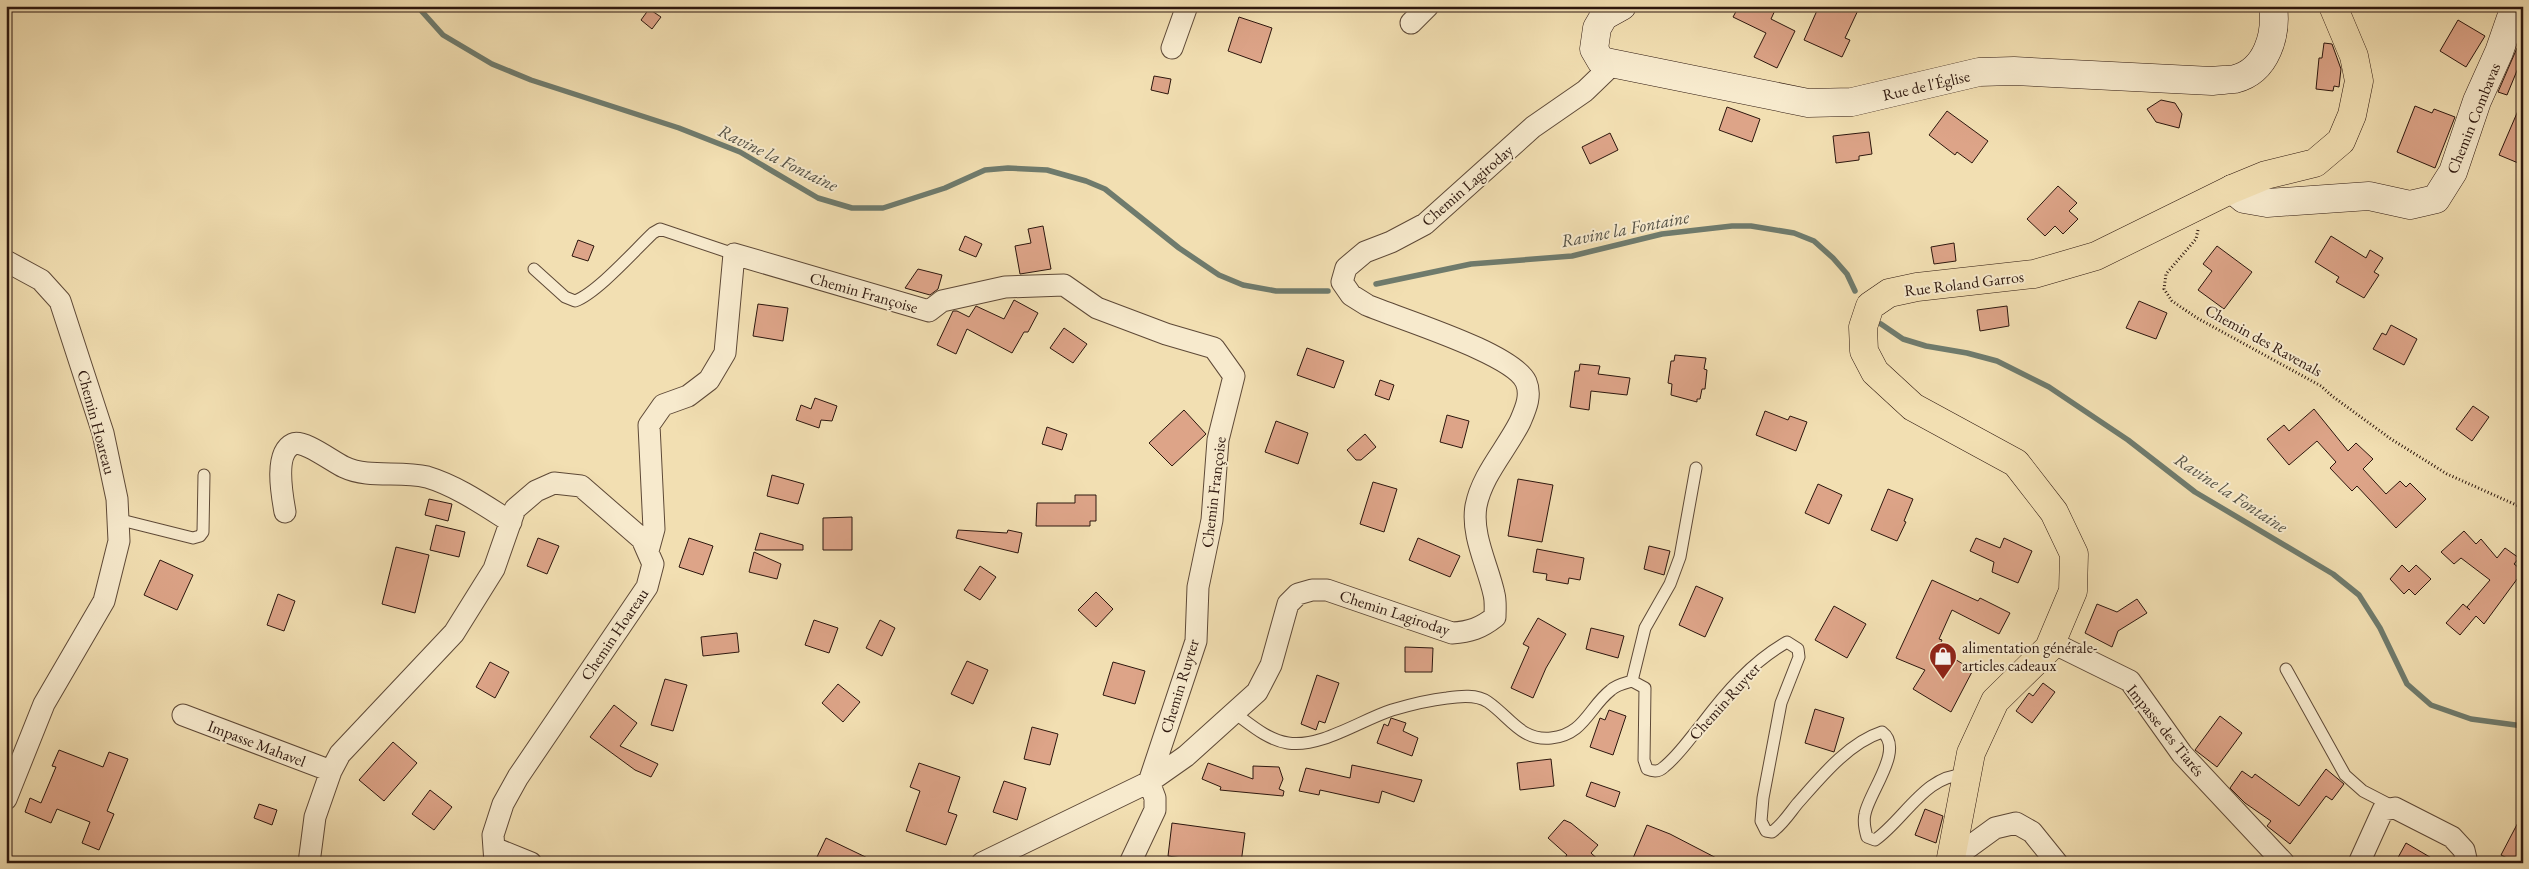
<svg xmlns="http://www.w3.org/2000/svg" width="2529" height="869" font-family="'EB Garamond',serif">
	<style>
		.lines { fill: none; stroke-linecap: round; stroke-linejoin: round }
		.stream { stroke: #6f7b6d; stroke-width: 5.5 }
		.building { fill: #dda488; stroke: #2d170e }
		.lane-casing { stroke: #5e4937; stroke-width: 13 }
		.street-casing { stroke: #5e4937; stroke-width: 23 }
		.secondary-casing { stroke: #2d170e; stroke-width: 29 }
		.primary-casing { stroke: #2d170e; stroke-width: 29 }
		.path { stroke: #2d170e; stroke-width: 3; stroke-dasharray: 1 2.5; stroke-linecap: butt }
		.lane { stroke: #f7eacd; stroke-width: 11 }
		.street { stroke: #f7eacd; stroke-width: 21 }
		.secondary { stroke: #f7eacd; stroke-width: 28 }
		.primary { stroke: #f2dfb2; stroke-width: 28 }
		.labels { text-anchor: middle; stroke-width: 4; stroke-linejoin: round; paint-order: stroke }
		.street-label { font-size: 16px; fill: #2d170e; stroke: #f7eacd }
		.poi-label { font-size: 16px; fill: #2d170e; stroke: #f7eacd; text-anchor: start }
		.water-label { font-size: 18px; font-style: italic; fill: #545145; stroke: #f7eacd }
	</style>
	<rect width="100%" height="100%" fill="#f2dfb2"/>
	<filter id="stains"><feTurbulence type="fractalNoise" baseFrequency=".004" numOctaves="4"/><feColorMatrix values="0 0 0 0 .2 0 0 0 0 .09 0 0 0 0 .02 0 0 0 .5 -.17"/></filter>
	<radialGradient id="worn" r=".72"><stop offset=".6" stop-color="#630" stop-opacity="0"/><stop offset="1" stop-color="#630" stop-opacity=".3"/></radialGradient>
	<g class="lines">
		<path class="stream" d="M417,6L443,35L492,64L531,80L679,128L740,152L818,198L852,208H883L945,188L985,170L1008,168L1047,170L1086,181L1105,189L1179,248L1219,275L1243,285L1276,291H1328
			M1376,284L1471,264L1572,256L1662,234L1732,226H1751L1794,233L1814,241L1833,258L1847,274L1855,291
			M1881,324L1903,339L1926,346L1967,353L1997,361L2049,387L2128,440L2195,492L2333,574L2359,595L2380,628L2407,684L2431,705L2471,719L2523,726"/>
	</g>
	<path class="building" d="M1739,6H1777L1771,19L1795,31L1777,68L1754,57L1766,33L1733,17Z
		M1819,6H1860L1845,38L1850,40L1842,57L1804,40Z
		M649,9L661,17L652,29L641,20Z
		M1239,17L1272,28L1261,63L1228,51Z
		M2458,20L2485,36L2466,67L2440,51Z
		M2324,43L2332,44L2341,69L2339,87L2334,86L2333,91L2316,89L2319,58H2322Z
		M2517,48L2523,50V56L2507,95L2498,92Z
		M1154,76L1171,79L1168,94L1151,90Z
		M2523,99V165L2499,155Z
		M2161,100L2175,103L2182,114L2179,128L2156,122L2147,109Z
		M2415,106L2432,113L2434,109L2455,117L2435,168L2397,152Z
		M1727,107L1760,119L1752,142L1719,130Z
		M1947,111L1988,141L1972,163L1957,152L1955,155L1929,135Z
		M1869,132L1872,154L1859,156V160L1836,163L1833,136Z
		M1610,133L1618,150L1590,164L1582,147Z
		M2058,186L2077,203L2069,211L2078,219L2063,234L2055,226L2045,236L2027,219Z
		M1043,226L1051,269L1020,274L1015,246L1031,243L1028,229Z
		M965,236L982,244L976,257L959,250Z
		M2331,236L2366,258L2370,250L2383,258L2374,272L2379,275L2364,298L2336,282L2339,277L2315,262Z
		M578,240L594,246L588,261L572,256Z
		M1954,243L1956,261L1934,264L1931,247Z
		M2217,246L2252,272L2224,309L2198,290L2212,271L2203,264Z
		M918,269L942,275L938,289L930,295L905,288Z
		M1014,300L1038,313L1028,332H1024L1012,353L967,329L956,354L937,345L953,311H957L969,317L976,306L1004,319Z
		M2139,301L2167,313L2156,339L2126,328Z
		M758,304L788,308L783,341L753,336Z
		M2007,306L2009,326L1980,331L1977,310Z
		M2391,325L2417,339L2404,365L2373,349L2382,333L2386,335Z
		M1064,328L1087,344L1073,363L1050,348Z
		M1307,348L1344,361L1334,388L1297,375Z
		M1675,355L1706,358L1704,369L1707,370L1705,389H1702L1700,399H1697V402L1671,395L1672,384L1668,383L1671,361H1674Z
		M1580,364L1600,366L1598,374L1630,378L1627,395L1591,391L1589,410L1570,407L1575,371H1579Z
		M1380,380L1394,385L1389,400L1375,395Z
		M815,398L837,406L832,421L821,420L819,428L796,420L801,405L811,409Z
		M2473,406L2489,417L2472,441L2456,429Z
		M2314,409L2348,451L2356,443L2373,459L2363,469L2386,494L2400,481L2406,487L2410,483L2426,499L2396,528L2357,486L2352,491L2330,468L2336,462L2317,441L2289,465L2267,439L2284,425L2289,431Z
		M1184,410L1206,434L1172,466L1149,443Z
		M1765,411L1788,420L1790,416L1807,422L1796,451L1756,435Z
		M1447,415L1469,421L1462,448L1440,442Z
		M1276,421L1308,433L1298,464L1265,452Z
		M1047,427L1067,434L1062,450L1042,444Z
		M1365,434L1376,447L1361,460H1356L1347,450Z
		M772,475L804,484L798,504L767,496Z
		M1518,479L1553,485L1542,542L1508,536Z
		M1373,482L1397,489L1384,532L1360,524Z
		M1818,484L1842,495L1829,524L1805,513Z
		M1888,489L1913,499L1904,521L1906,522L1897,541L1871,530Z
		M1075,495H1096V521H1090V526H1036L1037,503H1075Z
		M429,499L452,504L448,521L425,515Z
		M852,517V550H823V518Z
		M436,525L465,532L459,557L430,550Z
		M958,530L1007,533L1008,530L1022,533L1018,553L956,538Z
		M2464,531L2476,544L2481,539L2497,558L2505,548L2519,558L2514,564L2523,571L2484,624L2476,616L2460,635L2446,623L2463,604L2470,610L2467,607L2490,580L2461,558L2454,564L2441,552Z
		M760,533L803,545V550H755Z
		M538,538L559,546L547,574L527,566Z
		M689,538L713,546L703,575L679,567Z
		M1418,538L1460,556L1450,577L1409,560Z
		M1976,538L2000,548L2004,538L2032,551L2018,583L1992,572L1994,562L1970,551Z
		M1649,546L1670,551L1664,575L1644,569Z
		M396,547L429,555L415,613L382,604Z
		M1537,549L1584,558L1580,580L1569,578L1568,584L1546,580L1547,574L1533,572Z
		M754,552L781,564L777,579L749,572Z
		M160,560L193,575L177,610L144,595Z
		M2402,565L2409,572L2416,565L2431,579L2415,595L2409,589L2404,594L2390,579Z
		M980,566L996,577L980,600L964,590Z
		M1932,580L1978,601L1980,598L2010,613L1999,634L1952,610L1939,639L1942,640L1938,649L1973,670L1951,712L1913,689L1925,670L1896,658Z
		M1696,586L1723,598L1705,637L1679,625Z
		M1096,592L1113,609L1096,627L1078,610Z
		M278,594L295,601L284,631L267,625Z
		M2137,599L2147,613L2118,631L2112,647L2085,633L2097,604L2117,612Z
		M1834,606L1866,624L1847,658L1815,640Z
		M1538,618L1566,634L1546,668L1533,698L1511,688L1529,647L1523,644Z
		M814,620L838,628L829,653L805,645Z
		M880,620L895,628L882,656L866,648Z
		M1591,628L1624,636L1618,658L1586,649Z
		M737,633L739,652L703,656L701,637Z
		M1405,647L1433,648L1432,672H1405Z
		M967,661L988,670L973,704L951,694Z
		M490,662L509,672L495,698L476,687Z
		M1113,662L1145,671L1135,704L1103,695Z
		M1317,675L1339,683L1325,723L1319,721L1316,730L1301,724Z
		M665,679L687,685L673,731L651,725Z
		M2043,683L2055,692L2032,723L2016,711L2029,693L2033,696Z
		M838,684L860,702L843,722L822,703Z
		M614,705L637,723L620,746L658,764L651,777L635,770L590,737Z
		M1815,709L1844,718L1834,752L1805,743Z
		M1609,710L1626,716L1613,755L1590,747L1600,718L1605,720Z
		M2220,716L2242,733L2217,767L2195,750Z
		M1391,718L1406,723L1403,731L1418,738L1412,756L1377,743L1384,724L1388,726Z
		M1032,727L1058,734L1050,765L1024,759Z
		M393,742L417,763L384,801L359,780Z
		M59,750L103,767L109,752L128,759L107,811L114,814L99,850L82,843L90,822L57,809L51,823L25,812L30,798L41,803L56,767L52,766Z
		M1551,759L1554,786L1520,790L1517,763Z
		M919,763L960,777L948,812L957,815L946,845L906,831L920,791L910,787Z
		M1208,763L1253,779V766L1279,767L1283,779L1279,789L1284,791L1283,796L1220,790L1221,787L1202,779Z
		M1352,765L1422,780L1414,802L1382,791L1379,803L1320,790L1319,795L1299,791L1306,768L1350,778Z
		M2326,769L2344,784L2332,800L2326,796L2290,844L2267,826L2271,821L2245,803L2230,788L2242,771L2252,778L2255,774L2299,806Z
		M1004,781L1026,788L1017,820L993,812Z
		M1591,782L1620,792L1615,807L1586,796Z
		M430,790L452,807L434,830L412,814Z
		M259,804L277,810L272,825L254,818Z
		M1925,809L1943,816L1936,843L1915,835Z
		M2523,813V863H2517L2501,855Z
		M1564,820L1571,823L1598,845L1591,853L1602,863H1561L1567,855L1548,838Z
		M1172,823L1245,833L1241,863H1218L1168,856Z
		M1647,825L1670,834L1726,863H1631Z
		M826,838L878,863H825L816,859Z
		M2406,843L2440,863H2395Z"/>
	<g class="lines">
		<g class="lane-casing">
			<path id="lane" d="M534,269L565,297L575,301C597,293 634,251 653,233L660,229L734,254
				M117,519L193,538L200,536L203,532L204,475
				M2286,669L2345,775L2363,791L2394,807
				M1632,681L1645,628L1670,584L1680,557L1696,468
				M1236,714C1251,725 1268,740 1288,743C1321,748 1361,720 1392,710C1409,705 1429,700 1447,698C1460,696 1477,694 1488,702C1510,717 1521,741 1551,738C1584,735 1589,707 1611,690C1616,685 1625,683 1632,681L1645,688L1644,760L1647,769C1654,772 1659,772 1664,767C1679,755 1690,738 1702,724C1726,692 1752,662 1787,642L1798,649L1799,657L1781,703L1763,798L1761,821L1766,831L1772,832C1783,824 1789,814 1797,804C1820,778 1848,743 1882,732C1905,749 1869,792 1865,814C1863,822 1865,830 1867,837L1875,840C1905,819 1926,773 1966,775"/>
		</g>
		<g class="street-casing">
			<path id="street" d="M1411,23L1428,6
				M1172,48L1187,6
				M6,261L41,280L60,301L103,433L117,499L119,541L104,601L44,704L6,799
				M285,512C282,495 274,453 293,444C303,439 333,462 344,467C369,479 400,470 427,477C457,486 484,505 511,522
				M648,551L654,529L649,425L663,405L688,396L709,380L725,353L734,254L929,311L942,301L1005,287L1064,285L1097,308L1166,334L1214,348L1234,376L1218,440L1212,520L1198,587L1196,641L1149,782L1155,798V810L1130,863
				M2051,642L2130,681L2182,754L2284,863
				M183,715L331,771
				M494,848L531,863
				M1951,860L1995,828L2016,823L2032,832L2057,863
				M309,863L315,817L331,771L340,754L454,633L494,569L515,509L536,491L554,483L581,486L642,539L653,564L647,587L518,777L503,804L493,835L495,863
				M982,863L1149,782L1186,756L1257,692L1271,665L1288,604L1298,594L1312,590H1327L1452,633C1470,632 1481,628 1495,617C1495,610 1496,602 1494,594C1488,566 1471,535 1476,506C1482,475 1506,450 1520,422C1525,410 1532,396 1526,382C1513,353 1399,319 1367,305L1351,295L1342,282L1346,268L1365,252L1391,242L1425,224L1533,127L1585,91L1613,64
				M2359,863L2383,810L2395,808L2452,837L2464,850L2467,863"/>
		</g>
		<g class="secondary-casing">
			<path id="secondary" d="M1622,6L1604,16L1597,28L1594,49L1601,61L1808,103L1852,102L1979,72L2014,71L2212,81C2220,80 2228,80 2235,79C2267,71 2277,34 2273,6
				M2232,189L2244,199L2267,203L2369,196L2410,205L2436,199L2453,172L2477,101L2499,52L2515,6"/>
		</g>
		<g class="primary-casing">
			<path id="primary" d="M1950,863L1971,753L1995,701L2049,648L2073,591L2074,554L2054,512L2016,463L1913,407L1875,372L1864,351L1863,327L1870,306L1889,293L1917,287L2034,274L2096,256L2232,189L2266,175L2315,163L2341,141L2352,115L2359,81L2354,56L2333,6"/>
		</g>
		<path class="path" d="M2198,230L2196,239L2166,274L2164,289L2172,301L2197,318L2321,386L2332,396L2391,439L2447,474L2523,508"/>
		<use href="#lane" class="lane"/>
		<use href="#street" class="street"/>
		<use href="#secondary" class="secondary"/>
		<use href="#primary" class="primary"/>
	</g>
	<defs>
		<g id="shop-pin" transform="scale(1.4375)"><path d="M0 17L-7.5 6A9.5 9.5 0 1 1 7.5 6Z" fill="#8f2418" stroke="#f7eacd"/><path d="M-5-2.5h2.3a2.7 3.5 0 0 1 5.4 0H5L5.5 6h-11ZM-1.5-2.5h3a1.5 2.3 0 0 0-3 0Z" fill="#fff"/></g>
	</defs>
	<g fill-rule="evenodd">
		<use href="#shop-pin" x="1943" y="656"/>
	</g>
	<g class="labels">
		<g class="street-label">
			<text transform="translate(1926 85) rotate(-13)" y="6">Rue de l'Église</text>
			<text transform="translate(2473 118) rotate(-68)" y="6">Chemin Combavas</text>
			<text transform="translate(1467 185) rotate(-41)" y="6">Chemin Lagiroday</text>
			<text transform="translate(1964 283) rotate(-7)" y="6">Rue Roland Garros</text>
			<text transform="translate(864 292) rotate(16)" y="6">Chemin Françoise</text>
			<text transform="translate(2264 340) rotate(29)" y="6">Chemin des Ravenals</text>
			<text transform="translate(97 422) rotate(75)" y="6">Chemin Hoareau</text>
			<text transform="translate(1213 492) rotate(-83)" y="6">Chemin Françoise</text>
			<text transform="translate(1395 612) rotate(18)" y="6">Chemin Lagiroday</text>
			<text transform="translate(614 634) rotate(-56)" y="6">Chemin Hoareau</text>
			<text transform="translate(1179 686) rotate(-73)" y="6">Chemin Ruyter</text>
			<text transform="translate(1724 701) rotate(-48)" y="6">Chemin Ruyter</text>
			<text transform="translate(2166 730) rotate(51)" y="6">Impasse des Tiarés</text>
			<text transform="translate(257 743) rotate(21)" y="6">Impasse Mahavel</text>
		</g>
		<g class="poi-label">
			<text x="1962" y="653">alimentation générale-<tspan x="1962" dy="18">articles cadeaux</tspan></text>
		</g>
		<g class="water-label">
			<text transform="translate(778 158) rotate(26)" y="6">Ravine la Fontaine</text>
			<text transform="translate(1625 229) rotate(-11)" y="6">Ravine la Fontaine</text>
			<text transform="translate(2231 493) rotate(33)" y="6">Ravine la Fontaine</text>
		</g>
	</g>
	<rect width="2529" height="869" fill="none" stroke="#f2dfb2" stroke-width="25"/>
	<rect x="8" y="8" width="2514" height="854" fill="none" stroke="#2d170e" stroke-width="2.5"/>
	<rect x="12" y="12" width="2504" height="844" fill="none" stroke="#2d170e"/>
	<rect width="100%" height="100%" filter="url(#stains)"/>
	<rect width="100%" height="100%" fill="url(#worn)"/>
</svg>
